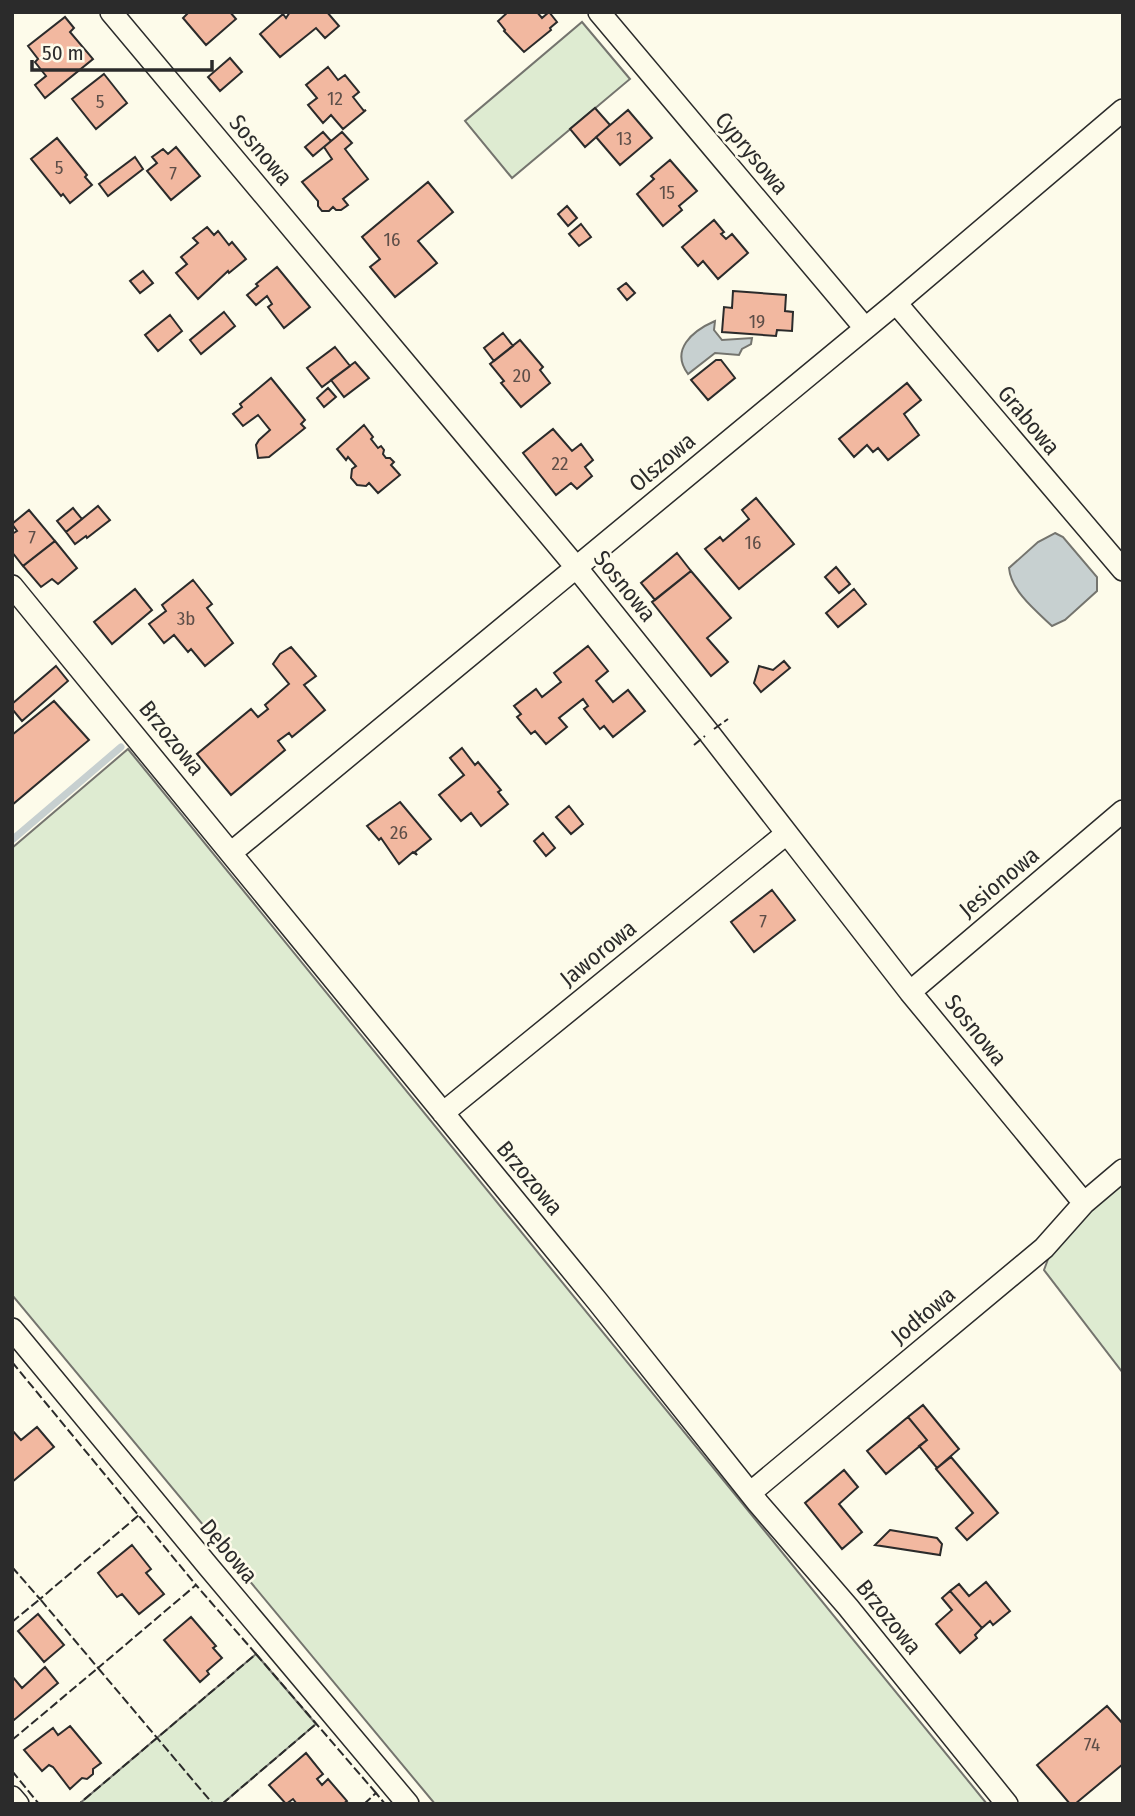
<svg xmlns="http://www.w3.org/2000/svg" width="1135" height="1816" font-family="'Fira Sans Condensed',sans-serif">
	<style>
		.green { fill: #deebd1; stroke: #74746e; stroke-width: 2 }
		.water { fill: #c7d0d0; stroke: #74746e; stroke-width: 2 }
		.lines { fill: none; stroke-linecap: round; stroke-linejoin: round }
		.stream { stroke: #c7d0d0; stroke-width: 7 }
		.building { fill: #f2b8a0; stroke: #2b2b2b; stroke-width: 2 }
		.minor-casing { stroke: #2b2b2b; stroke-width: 24 }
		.minor { stroke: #fdfbea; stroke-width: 21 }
		.fence { stroke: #2b2b2b; stroke-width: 2; stroke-dasharray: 9 3.5; stroke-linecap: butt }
		.labels { text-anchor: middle; stroke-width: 5; stroke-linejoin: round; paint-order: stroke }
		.number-label { font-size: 19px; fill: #5d4e48 }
		.street-label { font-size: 23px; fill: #2b2b2b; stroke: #fdfbea }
	</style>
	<rect width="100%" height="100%" fill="#fdfbea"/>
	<path class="green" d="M582,22L630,79L512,178L465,121Z
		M128,749L987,1804H435L12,1295V848Z
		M1123,1181V1373L1044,1270L1054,1243Z
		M256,1654L316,1724L222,1804H79Z"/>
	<path class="water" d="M715,321L714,330L722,340L752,338L751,344L742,349L739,355L715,353L688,374C670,350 692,331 715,321Z
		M1055,533L1063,537L1097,577V591L1065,620L1052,626C1036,611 1011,591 1009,568L1038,542Z"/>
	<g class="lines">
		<path class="stream" d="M12,840L121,747"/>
	</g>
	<path class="building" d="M189,12H230L236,19L206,45L183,18Z
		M290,12H327L339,26L325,38L316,28L280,57L260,34L283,14L286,18Z
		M508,12H537L542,18L549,12L557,22L550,28L551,30L524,52L504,31L505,30L498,21Z
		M65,17L74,28L70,32L93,59L45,98L35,85L46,76L35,62L38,59L28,46Z
		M230,58L242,72L220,91L208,77Z
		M328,67L338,80L345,75L359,92L353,97L364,111L366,110L343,129L331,115L323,123L308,105L317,98L306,85Z
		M104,74L127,103L96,129L72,99Z
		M595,108L610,125L585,147L570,129Z
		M628,110L652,138L620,165L596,137Z
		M323,132L331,141L313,156L305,147Z
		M342,132L352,143L345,149L368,179L343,199L348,205L341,210H336L333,207L329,211H322L318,206V201L302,182L332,159L324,147Z
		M57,138L87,175L85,177L92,185L70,203L63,194L61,196L31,159Z
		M176,147L200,176L171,200L147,171L157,163L152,157L163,149L168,154Z
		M135,157L143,169L108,196L99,184Z
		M670,160L697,191L679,206L682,210L663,226L637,194L654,179L651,176Z
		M428,182L453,212L418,241L437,263L395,297L370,267L380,259L362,237Z
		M567,206L577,218L568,226L558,214Z
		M714,220L724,232L721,234L726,239L732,234L748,253L718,279L703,261L698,266L682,247Z
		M581,224L591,237L579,246L569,234Z
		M207,227L214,235L218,231L229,245L232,242L246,259L229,273L228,271L198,299L176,273L187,264L181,257L198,243L193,238Z
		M277,267L310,307L284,328L268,307L272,304L267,296L256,305L247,295L258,286L256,284Z
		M143,271L153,283L140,293L130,281Z
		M626,283L635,293L627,300L618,289Z
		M733,291L786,295L785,311L793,312L792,331L777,330L776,336L722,332L724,307L732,308Z
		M224,312L235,326L201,354L190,340Z
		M170,315L182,331L158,351L145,335Z
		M503,333L513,346L494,361L484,348Z
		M520,340L543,367L540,370L550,383L521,407L501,383L504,381L490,364Z
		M335,347L350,366L322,387L307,368Z
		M716,360H721L735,378L708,400L691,380Z
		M355,362L369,378L344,397L331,380Z
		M271,378L305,420L301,424L305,428L269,457L258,458L256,445L259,440L270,430L258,415L243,426L233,414L242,407L240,404Z
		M907,383L921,400L904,414L919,435L888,460L878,448L873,452L867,445L854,457L839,439Z
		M328,388L336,397L324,407L317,398Z
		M364,425L373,437L371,439L378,448L381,446L384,450L383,454L386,458H390L394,462L391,465L400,475L378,493L369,483L366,486L357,485L351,478L352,469L356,466L348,457L346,460L337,449Z
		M553,429L572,451L581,444L593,460L585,467L592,476L577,489L571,483L556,495L523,453Z
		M756,498L794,544L739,589L705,549L720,537L723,541L749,519L742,510Z
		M98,506L110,520L87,538L86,536L75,544L66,532Z
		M73,508L82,519L66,532L57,521Z
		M29,510L55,541L23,566L12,552V534L17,531L12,524Z
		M55,541L77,568L58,584L52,579L41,587L23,566Z
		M677,553L691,571L655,600L641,583Z
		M836,567L850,584L839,593L825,577Z
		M691,571L731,618L707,638L728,662L711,676L652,602Z
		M193,580L212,604L207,608L233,643L205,666L191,649L188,652L174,635L164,643L149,624L166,611L162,605Z
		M135,589L152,610L112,644L94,622Z
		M854,589L866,604L838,627L826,613Z
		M588,646L608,671L596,681L613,702L628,690L645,711L613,737L604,726L600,729L584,709L588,706L583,699L559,718L567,727L546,744L535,731L531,734L517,717L521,714L514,706L536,689L542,697L561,682L554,673Z
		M291,647L316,676L304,685L325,710L292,737L289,733L278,741L285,750L231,795L197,754L251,709L258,717L268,709L265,705L289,684L273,664L280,654Z
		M784,661L790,668L761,692L754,683L759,666L773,670Z
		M56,666L68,681L22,721L12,709V704Z
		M54,701L89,740L12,805V735Z
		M462,748L475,765L478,762L501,790L498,792L508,804L481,826L471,813L461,821L439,795L464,775L450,758Z
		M400,802L431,839L415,852L417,855L413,852L399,864L381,838L379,840L367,826Z
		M569,806L583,824L571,834L556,817Z
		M543,833L555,848L546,856L534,841Z
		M772,890L795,920L754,952L731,922Z
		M923,1405L959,1449L937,1468L919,1446L927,1440L908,1417Z
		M908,1417L927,1440L886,1474L867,1451Z
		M37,1427L54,1447L12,1482V1430L21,1440Z
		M951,1457L998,1513L967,1540L956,1528L973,1513L936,1469Z
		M844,1470L858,1487L839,1504L862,1532L842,1549L805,1503Z
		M890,1530L937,1538L942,1544L940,1555L875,1545Z
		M132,1545L151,1569L146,1573L164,1594L139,1614L122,1594L117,1597L98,1573Z
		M986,1582L1010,1611L993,1625L990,1621L982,1628L950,1591L959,1584L969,1596Z
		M950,1591L982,1628L975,1635L977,1638L960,1653L936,1624L952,1610L942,1598Z
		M38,1614L64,1645L44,1662L18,1631Z
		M191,1617L216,1646L213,1648L222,1658L207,1671L209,1674L200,1682L164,1640Z
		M45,1667L58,1683L14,1720L12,1718V1676L22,1688Z
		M1107,1706L1123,1724V1764L1075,1804H1070L1037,1765Z
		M70,1726L101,1763L93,1769V1774L87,1779L82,1778L70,1789L53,1767L49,1765L42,1771L24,1750L53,1728L58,1735Z
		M306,1753L323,1774L317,1779L322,1785L328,1779L347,1801L343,1804H297L293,1799L286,1804L269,1785Z"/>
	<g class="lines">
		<g class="minor-casing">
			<path id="minor" d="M111,12L576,567L709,733L910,992L1084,1203
				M599,12L865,328
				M896,303L1123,570
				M12,586L598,1302L758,1503L848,1607L1007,1804
				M232,852L896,303L1123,110
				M910,992L1123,811
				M443,1113L786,834
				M12,1329L208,1566L408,1804
				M750,1493L1044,1248L1084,1203L1123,1170
				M12,1797L18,1804"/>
		</g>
		<use href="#minor" class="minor"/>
		<path class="fence" d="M714,729L728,719
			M694,745L705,736
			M12,1362L196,1585
			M12,1567L40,1599L139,1515
			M12,1622L40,1599L98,1668L196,1585L256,1654L79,1804
			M256,1654L376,1793
			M12,1740L98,1668L213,1804
			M12,1771L39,1804
			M222,1804L316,1724
			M364,1804L376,1793L385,1804"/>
	</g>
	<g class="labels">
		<g class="number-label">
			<text x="335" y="105">12</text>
			<text x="100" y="108">5</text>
			<text x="624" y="145">13</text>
			<text x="59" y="174">5</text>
			<text x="173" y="180">7</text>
			<text x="667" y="199">15</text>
			<text x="392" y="246">16</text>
			<text x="757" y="328">19</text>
			<text x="522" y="382">20</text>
			<text x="560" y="470">22</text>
			<text x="32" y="544">7</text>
			<text x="753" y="549">16</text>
			<text x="186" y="625">3b</text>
			<text x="399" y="839">26</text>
			<text x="763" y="928">7</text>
			<text x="1092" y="1751">74</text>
		</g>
		<g class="street-label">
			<text transform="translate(261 150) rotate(50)" y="8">Sosnowa</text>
			<text transform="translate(752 153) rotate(50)" y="8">Cyprysowa</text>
			<text transform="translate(1029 420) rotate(50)" y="8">Grabowa</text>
			<text transform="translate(662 462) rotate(-40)" y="8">Olszowa</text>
			<text transform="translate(625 586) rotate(51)" y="8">Sosnowa</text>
			<text transform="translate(172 738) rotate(51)" y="8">Brzozowa</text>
			<text transform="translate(999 882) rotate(-40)" y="8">Jesionowa</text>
			<text transform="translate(598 953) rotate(-39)" y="8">Jaworowa</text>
			<text transform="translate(976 1030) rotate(51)" y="8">Sosnowa</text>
			<text transform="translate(530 1178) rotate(50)" y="8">Brzozowa</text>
			<text transform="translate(923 1315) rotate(-40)" y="8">Jodłowa</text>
			<text transform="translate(229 1551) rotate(50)" y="8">Dębowa</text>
			<text transform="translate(889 1617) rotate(51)" y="8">Brzozowa</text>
		</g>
	</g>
	<rect width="1135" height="1816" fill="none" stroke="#2b2b2b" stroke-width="28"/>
	<path d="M32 60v10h180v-10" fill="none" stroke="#2b2b2b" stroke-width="3.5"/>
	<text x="42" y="60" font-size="21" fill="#2b2b2b" stroke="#fdfbea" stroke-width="5" paint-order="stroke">50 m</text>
</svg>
